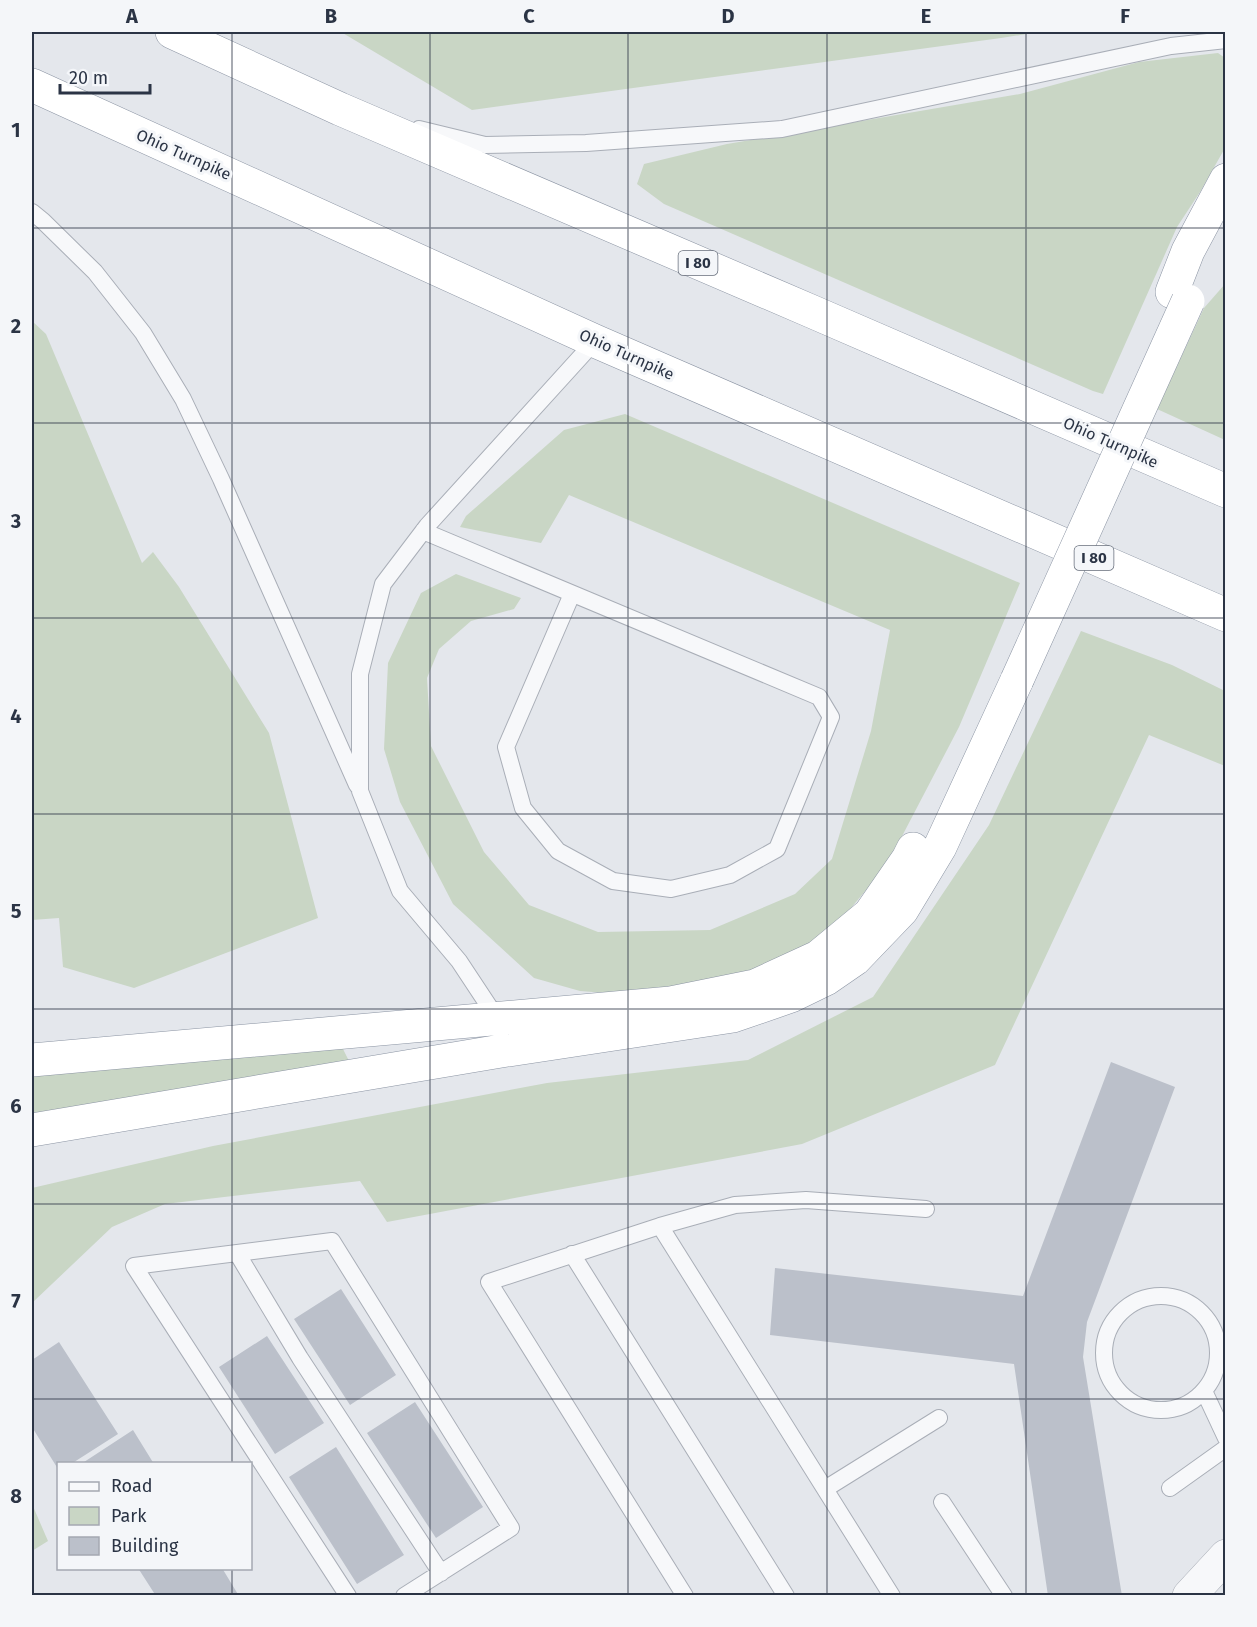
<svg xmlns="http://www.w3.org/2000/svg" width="1257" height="1627" font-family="'Fira Sans',sans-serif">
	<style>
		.green { fill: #c9d6c5 }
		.building { fill: #bbc0ca }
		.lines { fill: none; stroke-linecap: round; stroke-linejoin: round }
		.lane-casing { stroke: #a9aeb7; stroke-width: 18 }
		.street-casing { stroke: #a9aeb7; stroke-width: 34 }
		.highway-casing { stroke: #8b94a3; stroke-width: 34 }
		.lane { stroke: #f7f8fa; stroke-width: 16 }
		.street { stroke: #f7f8fa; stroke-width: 33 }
		.highway { stroke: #fff; stroke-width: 33 }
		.highway-bridge-casing { stroke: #8b94a3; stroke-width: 34; stroke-linecap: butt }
		.highway-bridge { stroke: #fff; stroke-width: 33 }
		.grid { fill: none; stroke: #2b3445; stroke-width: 1.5; stroke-opacity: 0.55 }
		.labels { text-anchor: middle; stroke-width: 6; stroke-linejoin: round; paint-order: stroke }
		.shield { fill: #f4f6f9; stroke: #676e7b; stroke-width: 1.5 }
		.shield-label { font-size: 15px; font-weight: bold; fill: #2b3445 }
		.street-label { font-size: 16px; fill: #2b3445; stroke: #f4f6f9 }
		.neatline { fill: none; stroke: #2b3445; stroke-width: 2 }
		.grid-label { font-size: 20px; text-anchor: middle; font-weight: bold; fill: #2b3445 }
	</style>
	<rect width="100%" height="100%" fill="#e4e7ec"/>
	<path class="green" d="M341,32H1039L1001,38L472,110Z
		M1218,53L1225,58V148L1200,192L1177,227L1103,394L1093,391L664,204L637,184L644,164L727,144L1020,94L1139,62Z
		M1225,284V440L1157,409L1204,308Z
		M32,321L46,334L142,563L153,552L179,587L269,733L318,918L134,988L63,967L59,918L32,920Z
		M625,414L1020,583L959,727L887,865L820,945L748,979L643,996L580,991L534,978L453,904L400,802L384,749L388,663L421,593L456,574L521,598L514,609L471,621L439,649L427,678L431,746L484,852L529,905L598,932L710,930L795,894L832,859L871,731L890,630L569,495L541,543L460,527L466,516L564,430Z
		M1081,631L1172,665L1225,691V766L1149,735L995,1065L802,1144L387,1222L360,1181L165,1204L112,1227L32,1303V1188L213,1146L547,1083L748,1060L873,997L989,825Z
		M321,1046L343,1049L350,1063L32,1115V1073Z
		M32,1504L48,1541L32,1551Z"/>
	<path class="building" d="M1111,1062L1175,1087L1087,1322L1083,1357L1122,1596H1048L1014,1364L770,1335L775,1268L1023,1296Z
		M341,1289L396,1375L350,1405L294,1319Z
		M267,1336L324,1423L275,1454L219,1367Z
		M59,1342L118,1434L71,1464H58V1469L32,1427V1360Z
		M415,1402L483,1507L436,1538L367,1433Z
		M133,1430L154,1464H81Z
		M336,1447L404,1555L357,1584L289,1477Z
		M138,1568H222L239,1596H156Z"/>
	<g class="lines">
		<g class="lane-casing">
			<path id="lane" d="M419,129L485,145L586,143L782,129L1171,46L1226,40
				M32,212L43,221L95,272L143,333L183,399L221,479L357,785
				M423,531L819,697L831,717L777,849L730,875L671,889L613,881L558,851L523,808L506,747L572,594
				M498,1020L459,961L400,891L360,791V674L383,584L427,526L595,341
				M660,1226L892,1596
				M237,1253L300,1358L441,1573
				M572,1254L786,1596
				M1104 1353a57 57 0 1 1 114 0a57 57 0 1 1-114 0Z
				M1204,1391L1226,1438
				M1170,1488L1226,1448
				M825,1489L939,1418
				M942,1502L1004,1596
				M348,1596L134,1266L332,1241L511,1528L404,1596
				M685,1596L489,1282L660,1226L735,1205L806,1200L926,1209"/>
		</g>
		<g class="street-casing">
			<path id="street" d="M1189,1596L1226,1556"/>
		</g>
		<g class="highway-casing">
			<path id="highway" d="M172,32L340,109L813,312L1226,491
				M32,85L595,341L1226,615
				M1172,292L1188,251L1226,180
				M32,1060L671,1003L755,986L818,957L870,914L908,859L913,849
				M32,1130L501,1051L733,1016L791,996L826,979L855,959L902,910L940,847L1017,680"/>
		</g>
		<use href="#lane" class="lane"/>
		<use href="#street" class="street"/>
		<use href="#highway" class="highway"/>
		<g class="highway-bridge-casing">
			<path id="highway-bridge" d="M1017,680L1188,301"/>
		</g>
		<use href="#highway-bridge" class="highway-bridge"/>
	</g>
	<path class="grid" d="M232,32V1464M430,32V1596M628,32V1596M827,32V1596M1026,32V1596M32,228H1226M32,423H1226M32,618H1226M32,814H1226M32,1009H1226M32,1204H1226M32,1399H1226M232,1568V1596"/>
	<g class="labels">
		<g class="shield">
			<rect x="678.5" y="251" width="39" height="24" rx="4.5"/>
			<rect x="1074.5" y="546" width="39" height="24" rx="4.5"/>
		</g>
		<g class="shield-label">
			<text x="698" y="268">I 80</text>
			<text x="1094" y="563">I 80</text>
		</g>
		<g class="street-label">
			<text transform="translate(184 154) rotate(24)" y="6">Ohio Turnpike</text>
			<text transform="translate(627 354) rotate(24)" y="6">Ohio Turnpike</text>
			<text transform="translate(1111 442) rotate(24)" y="6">Ohio Turnpike</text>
		</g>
	</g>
	<rect width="1257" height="1627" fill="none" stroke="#f4f6f9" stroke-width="66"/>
	<rect x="57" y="1462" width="195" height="108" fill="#f4f6f9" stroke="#a4a8b1" stroke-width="1.5"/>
	<rect x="69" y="1482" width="30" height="9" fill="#f7f8fa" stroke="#a4a8b1" stroke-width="1.5"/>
	<text x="111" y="1492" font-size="18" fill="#2b3445">Road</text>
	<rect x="69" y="1507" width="30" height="18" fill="#c9d6c5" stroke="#a4a8b1" stroke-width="1.5"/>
	<text x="111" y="1522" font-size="18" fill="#2b3445">Park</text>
	<rect x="69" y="1537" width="30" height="18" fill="#bbc0ca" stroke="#a4a8b1" stroke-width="1.5"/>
	<text x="111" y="1552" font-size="18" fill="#2b3445">Building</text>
	<path d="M60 84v9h90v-9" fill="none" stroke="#2b3445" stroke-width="3"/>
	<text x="69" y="84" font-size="18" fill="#2b3445" stroke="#f4f6f9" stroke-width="4.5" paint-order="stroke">20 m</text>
	<rect x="33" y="33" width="1191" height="1561" class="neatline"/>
	<g class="grid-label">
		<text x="132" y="23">A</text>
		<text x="331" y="23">B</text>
		<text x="529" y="23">C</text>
		<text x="728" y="23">D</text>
		<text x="926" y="23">E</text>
		<text x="1125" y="23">F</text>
		<text x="16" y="137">1</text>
		<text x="16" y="333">2</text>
		<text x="16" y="528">3</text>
		<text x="16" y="723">4</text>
		<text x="16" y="918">5</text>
		<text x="16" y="1113">6</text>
		<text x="16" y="1308">7</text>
		<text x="16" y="1503">8</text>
	</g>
</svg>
